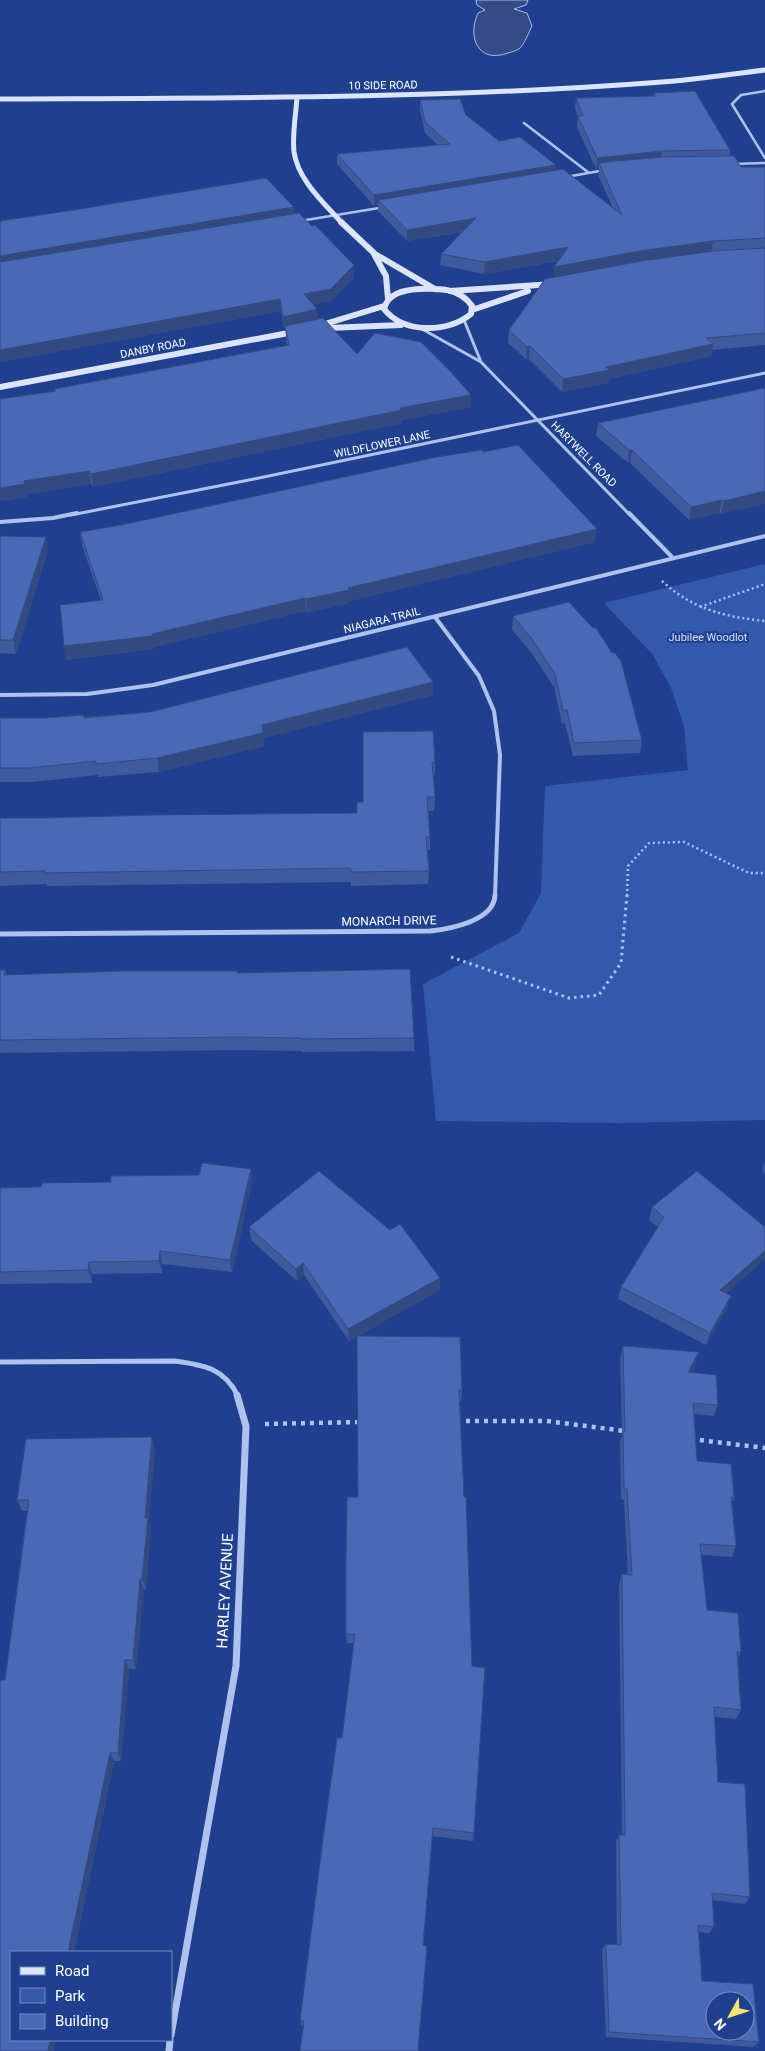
<svg xmlns="http://www.w3.org/2000/svg" width="765" height="2051" font-family="Roboto,sans-serif">
	<style>
		.green { fill: #3359ad }
		.water { fill: #344b86; stroke: #a3bbee }
		.lines { fill: none; stroke-linecap: round; stroke-linejoin: round }
		.path-far2 { stroke: #afc2ed; stroke-width: 2.5; stroke-dasharray: 2 3; stroke-linecap: butt }
		.path-far1 { stroke: #afc2ed; stroke-width: 3; stroke-dasharray: 2.5 4; stroke-linecap: butt }
		.path { stroke: #afc2ed; stroke-width: 4.5; stroke-dasharray: 4 5; stroke-linecap: butt }
		.street-far4 { stroke: #afc2ed; stroke-width: 2.5 }
		.street-far3 { stroke: #afc2ed; stroke-width: 3 }
		.street-far2 { stroke: #afc2ed; stroke-width: 4 }
		.street-far1 { stroke: #afc2ed; stroke-width: 5 }
		.street { stroke: #afc2ed; stroke-width: 7 }
		.secondary-far1 { stroke: #dce4f9; stroke-width: 5 }
		.secondary { stroke: #dce4f9; stroke-width: 6 }
		.wall { fill: #3f5a9d }
		.shaded-wall { fill: #334a80 }
		.building { fill: #4969b7; stroke: #334a80; fill-rule: evenodd }
		.labels { text-anchor: middle; stroke-width: 4; stroke-linejoin: round; paint-order: stroke }
		.far-street-label { font-size: 11px; fill: #fff; stroke: #20408f }
		.far-park-label { font-size: 11px; fill: #d5e0f9; stroke: #20408f }
		.street-label { font-size: 12px; fill: #fff; stroke: #20408f }
		.near-street-label { font-size: 15px; fill: #fff; stroke: #20408f }
	</style>
	<rect width="100%" height="100%" fill="#20408f"/>
	<path class="green" d="M765,564V1120L618,1123L436,1121L423,984L519,933L541,893L545,786L688,770L684,726L671,688L653,655L604,603Z"/>
	<path class="water" d="M476,0H528L526,5L514,9L527,13L532,26C529,32 524,45 519,49C516,51 511,52 508,53C478,64 467,37 478,13L485,10L477,5Z"/>
	<g class="lines">
		<path class="path-far2" d="M662,581C692,609 725,617 765,621
			M700,607L765,584
			M627,896L628,866L649,843L684,842L749,873H765"/>
		<path class="path-far1" d="M451,957L569,998L599,995L621,963L627,895"/>
		<path class="path" d="M457,1421H547L625,1431
			M265,1424L361,1422
			M691,1439L765,1448"/>
		<path class="street-far4" d="M765,91L741,95L732,104L765,158
			M524,123L589,173
			M733,164L765,163
			M566,177L605,170
			M300,221L385,207"/>
		<path class="street-far3" d="M464,320L481,362
			M422,329L481,362L630,515
			M71,515L254,479L765,373"/>
		<path class="street-far2" d="M629,513L673,558
			M0,522L53,518L77,513
			M435,617L479,676L494,711L500,755L495,896
			M0,695L87,694L153,685L765,536"/>
		<path class="street-far1" d="M0,934L430,931C450,929 494,921 495,895
			M0,1362L175,1361C204,1365 224,1368 238,1396"/>
		<path class="street" d="M171,2035L236,1666L246,1426L237,1395
			M169,2051L170,2040"/>
		<path class="secondary-far1" d="M297,97C296,115 292,134 294,152C298,180 324,203 342,223
			M0,99C221,98 442,99 662,82C696,80 731,74 765,70"/>
		<path class="secondary" d="M341,222L375,254L435,289
			M374,254L386,276L388,299
			M419,289C439,288 460,288 472,306L471,314C447,333 404,334 384,309C388,293 404,290 419,289Z
			M450,291L554,284
			M472,310L528,291
			M315,327L384,306
			M328,328L401,325
			M0,387L299,331"/>
	</g>
	<path class="wall" d="M654,93L730,150V156L741,167H765V345L712,350L711,356L609,379L608,383L562,392L529,359H526L508,343L509,330L553,277L559,261L484,274L440,265L441,254L462,232L407,241L378,211V205L374,206L337,164V154L438,145L425,133L420,110V100L466,115L499,141L556,165V171L613,208L598,175L599,168L596,169L577,127L578,116L575,108L576,98L654,96Z
		M294,207V214L354,277L331,301L313,304L318,319L357,354L471,395V407L402,420V423L93,487L91,484L27,494V497L0,501V399L55,391L54,389L287,345L285,328L284,329L281,311L0,362Z
		M765,388L721,514L719,513L689,520L630,463H628L596,436L598,423Z
		M483,452L595,542L349,601V603L307,613L306,611L154,647V649L66,660L64,646L101,601L82,545L80,532L121,525Z
		M0,536L48,550L16,654L0,653Z
		M513,616L642,740L640,753L573,756L565,723L562,724L554,687L531,652L512,630Z
		M433,682V695L264,738V746L159,772L98,777V775L32,782H0V718H45L85,717L150,712Z
		M363,732L435,762V775H433L435,797L434,811H428L430,837V850H427L429,871L428,884L351,886V882L47,886V884L0,886V818H44L357,813L363,802Z
		M0,970H5L7,975L238,973L414,1038V1051L302,1052V1051L241,1050L0,1053Z
		M765,1162V1175L762,1170Z
		M251,1169L252,1182L232,1272L162,1264V1273L92,1274V1283L0,1284V1188L41,1187L111,1182L199,1175Z
		M697,1171L727,1308L706,1345L618,1299L621,1287L658,1227L649,1220L652,1207Z
		M249,1227L440,1278V1290L349,1341L304,1275L297,1281L251,1240Z
		M357,1336L462,1390L461,1402H460L474,1833L473,1841L432,1836L303,2026L301,2025L300,2020L342,1738L354,1643H347L346,1634L358,1497Z
		M623,1346L696,1364L691,1373L718,1405L714,1416L694,1414L697,1461L734,1498L732,1502L736,1546L732,1557L701,1555L707,1610L741,1652L738,1658L741,1710L736,1719L714,1717L718,1782L750,1897L745,1904L713,1900L714,1927L709,1933L698,1932L702,1981L759,2042L753,2047L606,2037L602,1950L606,1944L617,1945L616,1842L619,1835H622L619,1585L622,1574L628,1575L624,1500L621,1499L620,1443L622,1435L620,1358Z
		M155,1449L149,1522L151,1529L146,1589H144L136,1669H129L121,1761H114L74,1952H11L5,1680L27,1511H22L17,1500Z"/>
	<path class="shaded-wall" d="M662,151L661,162L599,163V168L596,169L597,158Z
		M556,165L555,175L378,200V205L374,206V195Z
		M294,207L295,219L0,268V256Z
		M476,218L475,229L407,241V230Z
		M713,241L711,253L553,279L554,267L640,251Z
		M568,247L567,259L484,274L485,262Z
		M354,265V277L331,301L305,306L304,294Z
		M280,299L281,311L0,362V350Z
		M317,309L318,321L284,329L283,317Z
		M713,344L711,356L609,379L608,383L562,392L563,379L606,367Z
		M530,346L529,359H526L527,347Z
		M471,395V407L402,420V423L93,487L91,474L400,408Z
		M629,450H632L630,463H628Z
		M89,471L91,484L27,494V497L0,501V488L24,481Z
		M765,491V504L721,514L724,501Z
		M722,500L719,513L689,520L691,507Z
		M597,529L595,542L349,601V603L307,613L306,599L348,588Z
		M46,537L48,550L16,654L13,640Z
		M305,598L306,611L154,647L152,634Z
		M153,636L154,649L66,660L64,646Z
		M433,682V695L264,738V746L159,772L157,758L262,725Z
		M251,1169L252,1182L232,1272L230,1260Z
		M160,1251L162,1264V1273L159,1261Z
		M765,1251V1259L716,1303L720,1290Z
		M89,1262L92,1274V1283L88,1270Z
		M303,1263L304,1275L297,1281L296,1269Z
		M440,1278V1290L349,1341L348,1329Z
		M731,1296L727,1308L706,1345L710,1333Z
		M699,1352L696,1364L684,1384L688,1372Z
		M152,1437L155,1449L149,1522L151,1529L146,1589L142,1579L145,1518Z
		M140,1579L144,1589L136,1669L133,1660Z
		M125,1660L129,1669L121,1761L118,1753Z
		M110,1753L114,1761L74,1952H68Z
		M50,2040H56L54,2051H48Z"/>
	<path class="building" d="M695,91L730,150L662,151L597,158L578,116H583L576,98L656,96L654,93Z
		M460,99L466,115L499,141L520,137L556,165L374,195L337,154L450,144L425,122L420,100Z
		M734,156L741,167H765V238L713,241L640,251L554,267L568,247L485,262L441,254L476,218L407,230L378,200L563,169L622,215L599,163L615,161L663,157Z
		M266,178L294,207L0,256V221L80,209Z
		M299,213L312,226L315,225L354,265L331,289L304,294L317,309L283,317L280,299L0,350V262Z
		M765,248V333L706,338L713,344L606,367L610,370L563,379L530,346L527,347L509,330L545,279L641,261L714,251Z
		M323,318L357,354L375,333L421,342L452,373L471,395L400,408L402,410L91,474L89,471L24,481L25,484L0,488V399L56,391L54,389L289,345L285,326Z
		M765,388V491L724,501L722,500L691,507L632,450H629L598,423Z
		M518,445L597,529L348,588L349,590L306,599L305,598L152,634L153,636L64,646L60,605L103,600L80,532L121,525L437,457L482,450L483,452Z
		M0,536L46,537L13,640H0Z
		M569,602L593,628H596L612,653H615L621,661L642,740L574,743L567,710H563L555,674L532,639L513,616Z
		M407,647L433,682L262,725L263,733L157,758L96,764V761L29,768H0V718H45L84,715V718L150,712Z
		M433,731L435,762H432L435,797H427L430,837H426L429,871L351,872V868L44,873L45,871L0,872V818H44L152,815L357,813V802H363V732Z
		M410,969L414,1038L301,1039V1038L239,1037L0,1040V970H5L4,975L122,971H237V973Z
		M202,1163L251,1169L230,1260L160,1251L159,1261L89,1262L88,1270L0,1272V1188L41,1187L42,1183L111,1182V1176L199,1175Z
		M319,1171L390,1230L400,1224L440,1278L348,1329L303,1263L296,1269L249,1227Z
		M697,1171L765,1227V1251L720,1290L731,1296L710,1333L621,1287L664,1217L652,1207Z
		M357,1336L460,1337L462,1390H459L464,1497H466L472,1666L485,1668L474,1833L433,1828L423,1945L427,1946L418,2051H300L304,2021L300,2020L324,1831L337,1738H342L355,1634H346V1557L347,1497H358Z
		M623,1346L699,1352L688,1372L716,1375L718,1405L693,1403L697,1461L731,1464L734,1498L731,1497L736,1546L700,1544L707,1610L738,1613L741,1652H737L741,1710L714,1707L718,1782L745,1784L750,1897L712,1893L714,1927L698,1925L702,1981L753,1984L759,2042L609,2032L606,1944L621,1945L619,1835H625L622,1574L632,1575L627,1489H624L623,1432H625ZM715,2001H745V2031H715Z
		M152,1437L145,1518H148L142,1579H140L133,1660H125L118,1753H110L68,1952H11V2040H50L48,2051H0V1680H5L29,1500H17L26,1439Z"/>
	<g class="labels">
		<g class="far-street-label">
			<text transform="translate(383 85) rotate(-1)" y="4">10 SIDE ROAD</text>
			<text transform="translate(153 348) rotate(-11)" y="4">DANBY ROAD</text>
			<text transform="translate(382 444) rotate(-12)" y="4">WILDFLOWER LANE</text>
			<text transform="translate(584 454) rotate(45)" y="4">HARTWELL ROAD</text>
			<text transform="translate(382 620) rotate(-14)" y="4">NIAGARA TRAIL</text>
		</g>
		<g class="far-park-label">
			<text x="708" y="641">Jubilee Woodlot</text>
		</g>
		<g class="street-label">
			<text transform="translate(389 921) rotate(-1)" y="4">MONARCH DRIVE</text>
		</g>
		<g class="near-street-label">
			<text transform="translate(225 1591) rotate(-87)" y="5">HARLEY AVENUE</text>
		</g>
	</g>
	<rect x="10" y="1951" width="162" height="90" fill="#20408f" stroke="#798cbc"/>
	<rect x="20" y="1967" width="25" height="8" fill="#dce4f9" stroke="#798cbc"/>
	<text x="55" y="1976" font-size="15" fill="#ffffff">Road</text>
	<rect x="20" y="1988" width="25" height="15" fill="#3359ad" stroke="#798cbc"/>
	<text x="55" y="2001" font-size="15" fill="#ffffff">Park</text>
	<rect x="20" y="2014" width="25" height="15" fill="#4969b7" stroke="#798cbc"/>
	<text x="55" y="2026" font-size="15" fill="#ffffff">Building</text>
	<g transform="translate(730 2016) rotate(230)"><circle r="24" fill="#20408f" stroke="#798cbc"/>
	<path d="M0-4L9 19L0 12L-9 19Z" fill="#fae670"/>
	<text y="-8" font-size="14" font-weight="bold" text-anchor="middle" fill="#ffffff">N</text>
	</g>
</svg>
